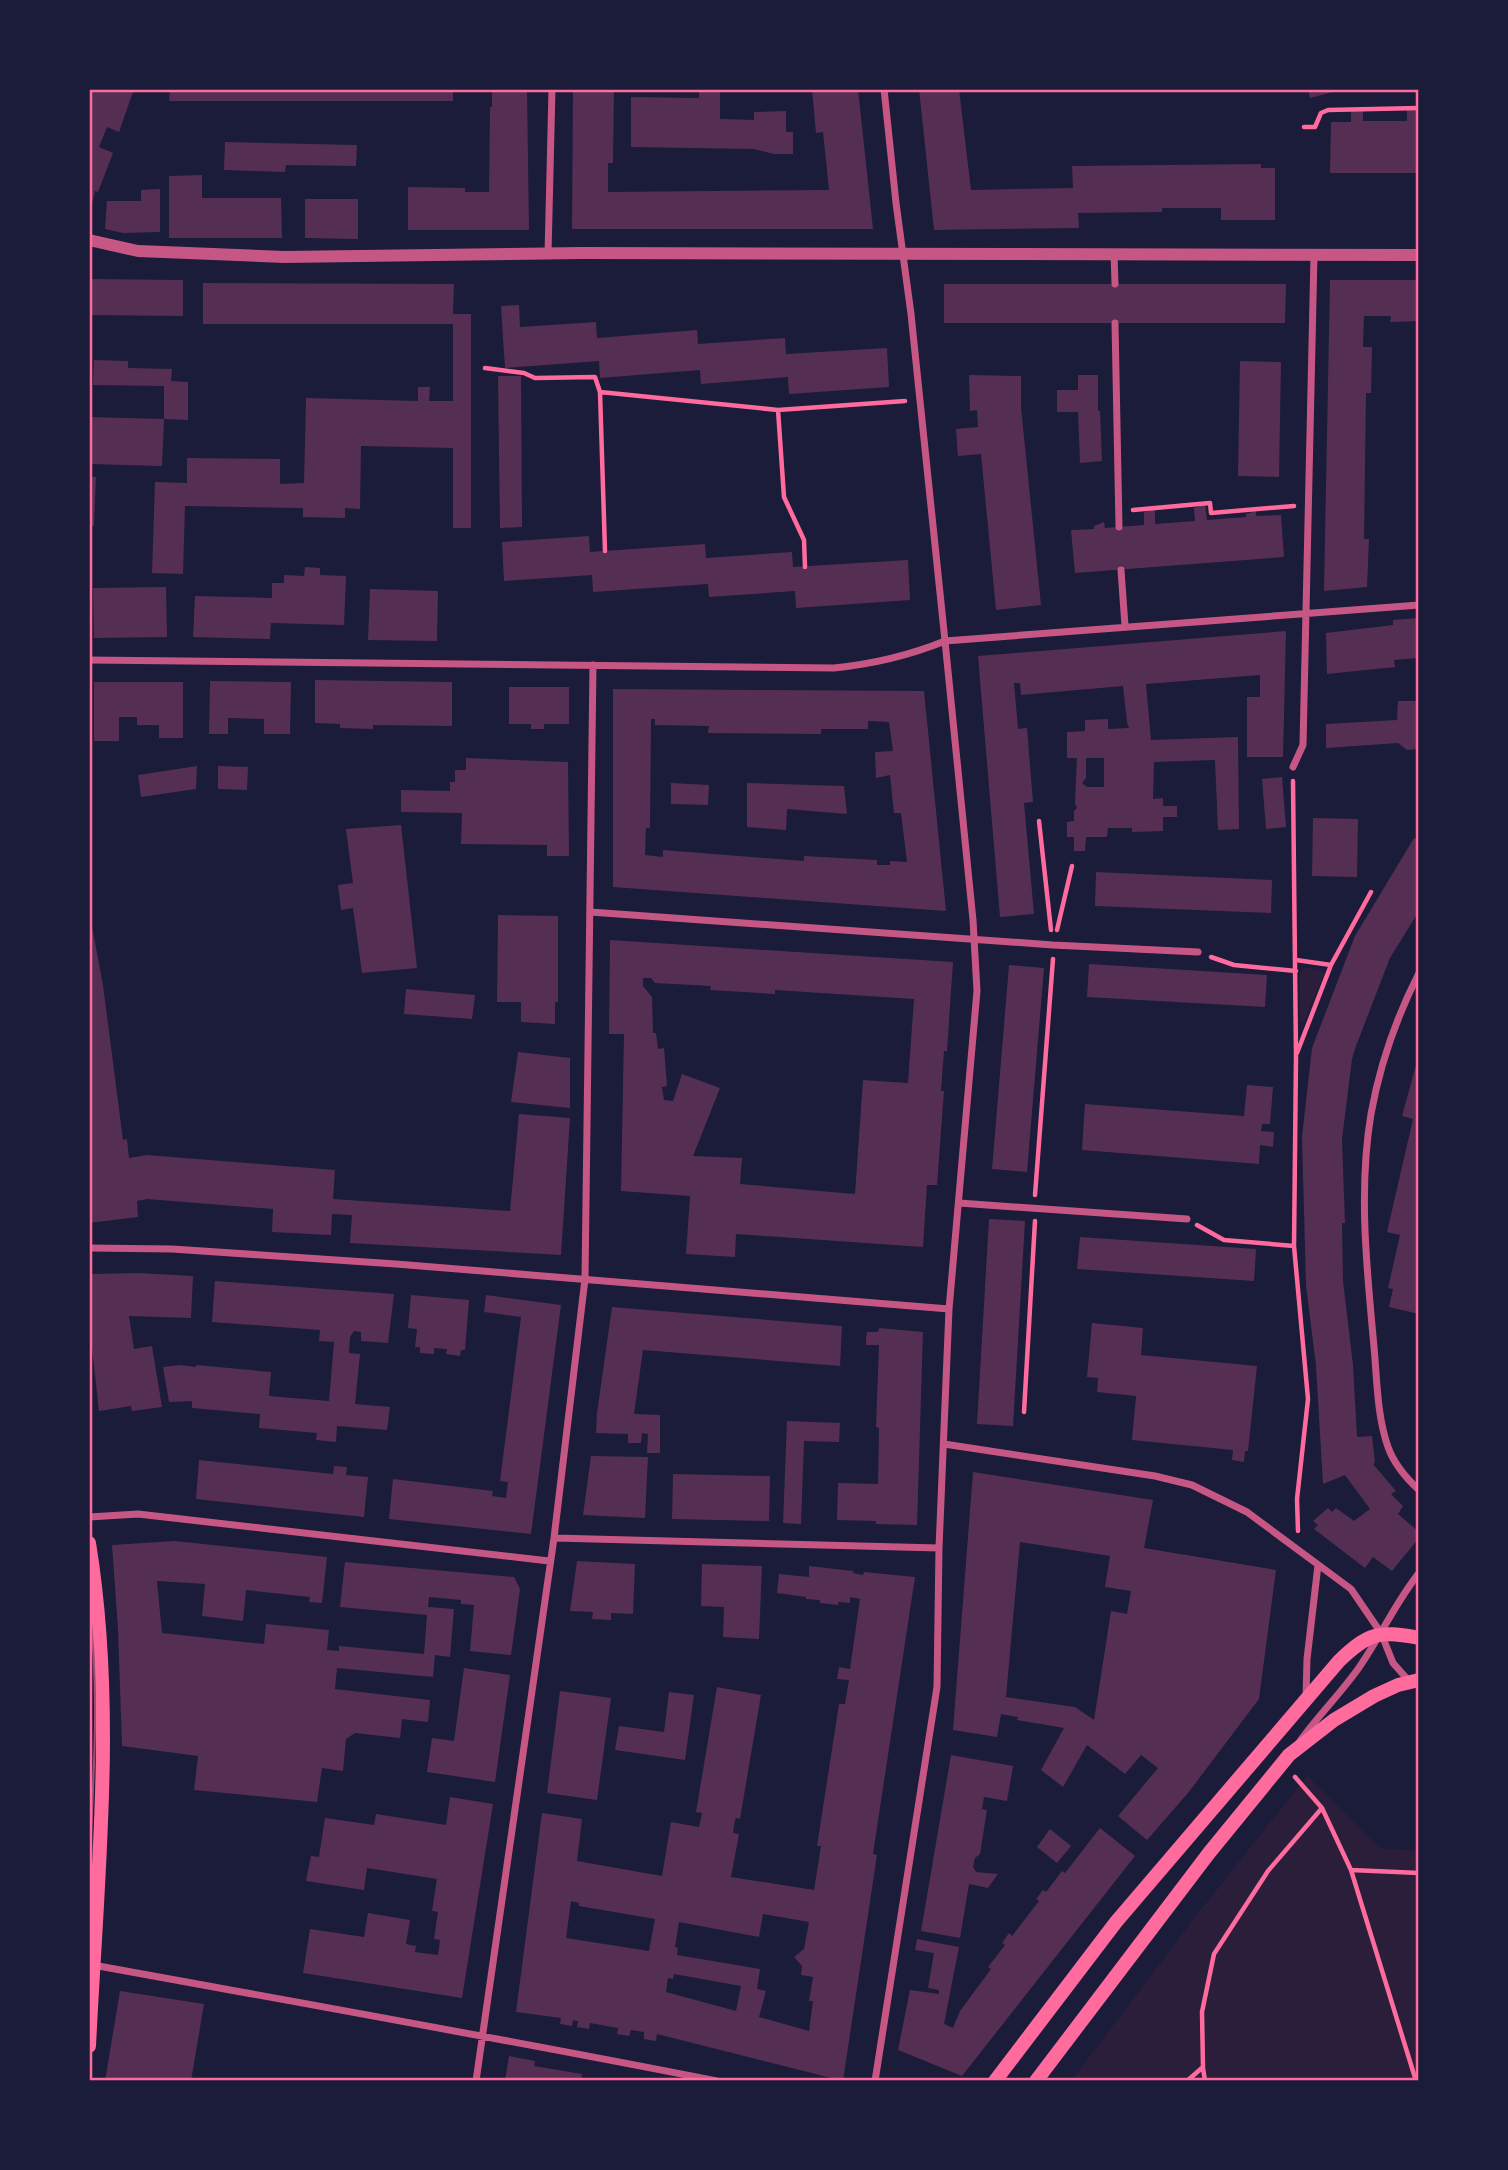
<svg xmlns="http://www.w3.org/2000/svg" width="1508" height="2170" font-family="'Roboto Condensed',sans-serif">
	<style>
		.green { fill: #2a1e3b }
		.building { fill: #542f53; fill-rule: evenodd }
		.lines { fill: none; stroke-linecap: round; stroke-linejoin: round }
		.path { stroke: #ff6b9d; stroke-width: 4.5 }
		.minor { stroke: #c65784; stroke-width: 7 }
		.tertiary { stroke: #c65784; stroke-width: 12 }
		.secondary { stroke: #ff6b9d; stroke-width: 14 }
		.tram { stroke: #a44b75; stroke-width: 2 }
		.neatline { fill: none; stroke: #ff6b9d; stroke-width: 2.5 }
	</style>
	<rect width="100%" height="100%" fill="#1b1b3a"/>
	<path class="green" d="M1305,967L1325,972L1304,1022L1300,1021V972Z
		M1307,1776L1380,1848L1419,1851V2081H1071L1199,1912Z"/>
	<path class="building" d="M89,89H134L119,132L107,127L99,147L113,153L98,192L95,191L90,213Z
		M170,89H453V101H169Z
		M492,89H527L529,230H408V187L465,188V192H489L490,107H492Z
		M573,89H614L613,163H608V192L829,190L823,132L816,133L812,89H858L873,229H572Z
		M699,89H720V119L754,120V112L786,111V132H793V154H774L754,149L631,147V97L699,98Z
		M919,89H959L971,190L1073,188L1072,166L1261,164V168H1275V220H1221V208H1162V212L1078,213L1079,228L934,230Z
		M1308,89H1341V90L1310,98Z
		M1351,110H1363V121H1407V110H1418L1419,173H1330L1331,122H1351Z
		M225,142L357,145L356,166L286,165L285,172L224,170Z
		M202,175V198H281L282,238H169V176Z
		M160,189V232L123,233L105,229L107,201H141V190Z
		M305,199H358V239L305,238Z
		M89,279L183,280V316L89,315Z
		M1330,280H1419V321L1390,322L1391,316H1364L1363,347H1372L1371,393H1366L1364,539H1369L1367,587L1324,591Z
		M203,283L454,284L453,314H471V528H453V448L361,446L360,509L345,508V518L303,517V508L185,506L183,574L152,573L155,482L187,483V458L280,459V484L304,483L306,398L418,401V387H430L429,401H453V324H203Z
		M944,284H1286L1285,323H944Z
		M519,305L520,327L596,322L597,338L697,330L698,344L785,338L786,354L887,348L889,387L789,394L788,377L701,384L700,370L600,378L599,361L505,368L501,306Z
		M94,360L128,361V368L172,369L171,381L188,382V420L164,419V386L93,385Z
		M1240,361L1281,362L1279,477L1238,476Z
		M969,375L1021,376V407L1041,605L996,610L981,454L958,456L956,429L978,427L977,410L970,411Z
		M1078,375H1098V411H1100L1102,461L1080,463L1078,412H1057V390H1078Z
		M498,376H521L522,527L500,528Z
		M89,417L164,419L162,466L89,464Z
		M89,477H96L94,526H89Z
		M1205,505L1207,520L1246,517V514L1256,511V516L1281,515L1284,557L1075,573L1071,530L1094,529V526L1104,522L1105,528L1144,525V512L1155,509V524L1195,521L1194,508Z
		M589,536L590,552L705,544L706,558L792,552L793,567L908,560L910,600L796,608L795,591L709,597L708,584L593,592L592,575L504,581L502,542Z
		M305,567L320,568V575L346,576L344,625L271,623L270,639L193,637L195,596L272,598V583H284V575L304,576Z
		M166,587L167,637L94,638L93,588Z
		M370,589L438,591L437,641L368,640Z
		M1419,618V658L1394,660L1395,667L1327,674L1326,633L1393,625V620Z
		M1286,631L1283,757H1247V697H1260V675L1146,684L1151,740L1238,737L1239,829L1218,830L1215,760L1154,762L1153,799L1163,798V806H1177V817H1163V831L1132,832V828H1108L1107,837H1086L1085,851H1074V837H1067V822L1074,821V811L1077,808L1075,803L1077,758H1067V732L1085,731V720L1108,719V729L1129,728L1127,722L1123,686L1021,695L1020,683H1014L1018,729L1027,728L1033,802L1024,803L1034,914L1000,917L978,656ZM1086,758H1104V787H1087L1082,783L1086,778Z
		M315,680L452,682V726L373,725V729L340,728V724L315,723Z
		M210,681L291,682L290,734H264V719L228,718V734H209Z
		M94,682H183V738H159V725H137V717H119V741H94Z
		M509,687H569V724H544V729H531V724H509Z
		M613,689L924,691L946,911L613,887ZM651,719H655V725L709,726L708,733L821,734V729H868V721L889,722L893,751L875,752L876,778L890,775L894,813H901L907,862L890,861V865H877V860L804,856V861L663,850V857L645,855L646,828H650Z
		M1398,701H1419V749L1407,750L1398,743L1326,748V724L1397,720Z
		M466,758L568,762L569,856H547V845L461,844L462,813L401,812V790L450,791V782H455V770H466Z
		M197,766L196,789L141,797L138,775Z
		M218,766L248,767L247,790L218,789Z
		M1282,777L1286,827L1266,829L1262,779Z
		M671,783L709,785L708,805L671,804Z
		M747,783L844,786L847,814L787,809L786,830L747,827Z
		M1313,818L1358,819L1357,877L1312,876Z
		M401,825L417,968L362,973L353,908L341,910L338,885L353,883L346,829Z
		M1414,838L1419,841V911L1390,958L1356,1046L1352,1059L1342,1139L1345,1223H1342L1343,1281L1353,1365L1357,1437L1372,1436L1375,1463L1373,1464L1396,1491L1391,1494L1403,1506L1398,1514L1419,1532V1538L1392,1571L1373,1557L1365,1568L1314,1529L1318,1525L1313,1521L1328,1508L1332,1512L1336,1508L1354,1521L1370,1509L1345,1475L1323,1484L1316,1366L1306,1285L1302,1137L1312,1048L1355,936Z
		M1096,872L1272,880L1271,913L1095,906Z
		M89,910L103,985L123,1140L127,1139L129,1158L147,1155L335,1170L333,1199L510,1211L519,1114L570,1118L561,1255L350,1243L352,1215L332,1214L331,1235L272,1232L273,1209L147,1199L137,1201L138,1217L89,1223Z
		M498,915L558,916V1002H555V1024L521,1022V1002H497Z
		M610,940L953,962L947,1051H944L941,1091H944L937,1185H927L923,1247L736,1234L735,1257L686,1254L690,1196L621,1191L624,1034H609ZM643,978H651L655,983L711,986L710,990L775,994V990L914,999L908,1083L863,1080L855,1194L740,1184L742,1158L693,1156L720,1088L682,1074L673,1101L664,1100L662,1087L667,1086L664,1048L658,1049L656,1033H653L652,997L643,986Z
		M1089,964L1267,975L1265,1007L1087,997Z
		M1009,965L1044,968L1027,1172L992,1169Z
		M406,989L475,995L472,1019L404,1014Z
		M518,1052L570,1058V1108L511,1102Z
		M1418,1058H1419V1314L1389,1307L1393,1289L1388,1288L1400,1235L1387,1232L1413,1119L1402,1116Z
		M1247,1085L1273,1087L1270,1124H1262L1261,1131L1274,1132L1273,1147L1260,1145L1259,1164L1082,1150L1085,1104L1244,1116Z
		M989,1219L1025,1221L1013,1426L977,1424Z
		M1080,1237L1256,1249L1254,1281L1077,1269Z
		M138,1273L193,1276L191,1318L129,1316L134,1349L152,1346L162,1407L132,1411L131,1406L99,1411L89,1321V1274Z
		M215,1281L394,1294L388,1343L361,1341V1332L354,1331L350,1337L349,1353L360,1354L355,1404L390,1407L387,1430L337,1426L336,1442L316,1440L317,1433L259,1428L260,1414L192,1408V1401L169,1402L163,1367L180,1365L196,1367V1365L271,1372L269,1396L329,1401L334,1342L319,1341L320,1330L212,1322Z
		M411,1295L469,1300L465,1350H461L460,1356L446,1354L447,1349L434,1348V1354L420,1353V1347H415L417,1329L408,1328Z
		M486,1295L561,1305L531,1534L389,1519L393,1479L493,1491L492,1496L506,1498L508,1482L500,1481L521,1317L484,1312Z
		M612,1307L842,1326L840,1366L643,1350L634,1414L660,1415V1453H647L648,1434L642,1433L641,1443H628V1434L596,1433L597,1413Z
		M1092,1323L1143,1328L1141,1355L1257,1366L1248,1451H1245L1244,1462L1232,1460L1233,1450L1132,1440L1136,1396L1097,1392L1098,1378L1087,1377Z
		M879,1328L923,1332L917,1525L876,1524V1521L837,1520L838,1483L878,1484L879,1428L876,1427L879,1345H866V1339L867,1332H878Z
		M787,1421L840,1423L839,1442L804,1441L801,1524L783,1523Z
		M591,1456L648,1457L645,1518L583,1515Z
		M199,1460L333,1474L334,1466L347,1467L346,1475L368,1477L364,1517L196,1499Z
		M973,1472L1153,1500L1144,1548L1276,1570L1259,1699L1188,1793L1147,1840L1118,1816L1158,1768L1141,1755L1125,1774L1087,1745L1063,1787L1041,1770L1064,1728L1017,1720L1018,1717L1001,1714L997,1737L953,1730ZM1020,1542L1110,1556L1105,1587L1131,1591L1127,1614L1111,1611L1094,1720L1075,1707L1006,1697Z
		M673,1474L770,1476L769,1521L672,1519Z
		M175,1541L327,1557L322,1603L309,1602L310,1597L246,1590L243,1621L202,1616L205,1584L157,1581L162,1633L264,1644L266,1624L329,1630L327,1650L339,1651V1646L424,1654L427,1615L340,1607L345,1562L514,1577L520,1589L511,1655L470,1651L474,1605L461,1604V1600L429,1597L428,1607L454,1609L450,1657L435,1655L433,1677L337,1668L335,1689L430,1700L428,1722L402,1719L400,1738L355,1733L346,1739L343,1771L322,1768L317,1802L194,1790L198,1756L122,1746L118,1629L112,1545Z
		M577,1561L635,1564L633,1614L611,1613V1620L592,1619L593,1612L570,1611Z
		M702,1564L762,1566L759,1639L723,1637L724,1607L701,1606Z
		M809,1566L853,1571V1573L863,1575L864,1572L915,1577L873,1854L877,1855L843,2081L657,2034L656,2041L644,2039V2032L631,2030L629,2036L617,2034L618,2028L590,2023L589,2029L577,2027L578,2021L573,2020L572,2026L560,2024L561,2018L516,2012L542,1813L582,1819L577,1861L662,1876L671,1822L699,1827L702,1813L696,1812L717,1687L761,1695L740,1819L736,1818L735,1820L733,1833L739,1834L731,1877L814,1890L821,1846H817L839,1704H845L849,1680L837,1679L839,1667L850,1669L860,1599L850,1597V1603L838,1602V1605L820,1603V1600L806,1599V1597L777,1593L779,1574L809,1577ZM571,1901L579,1903V1906L655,1919L649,1951L566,1938ZM763,1914L809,1922L804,1949L794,1957L802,1966L801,1975L813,1977L809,2001H813L809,2031L759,2017L766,1991L757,1989L760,1969L677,1955L678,1948L675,1947L679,1922L759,1937ZM674,1974L741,1986L736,2011L666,1992L668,1978L673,1979Z
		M464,1668L510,1675L495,1782L427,1772L432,1738L454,1741Z
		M560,1691L611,1698L597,1800L547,1793Z
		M669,1692L694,1695L685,1760L615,1750L619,1726L664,1732Z
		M951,1755L1013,1766L1007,1801L984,1797L982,1809L987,1810L980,1854L975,1858L973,1867L976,1872L998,1874L988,1888L969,1884L960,1938L921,1931Z
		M450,1797L493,1804L462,1998L303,1973L310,1929L364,1937L368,1913L410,1920L406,1944L416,1946L415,1952L438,1955L440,1940L434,1939L438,1912L432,1911L437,1879L367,1868L364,1890L306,1881L311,1856L319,1857L325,1818L374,1825L376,1814L446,1825Z
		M1100,1828L1135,1856L962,2076L898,2050L910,1990L939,1994V1990L928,1988L934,1953L915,1950L917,1939L959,1947L944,2024L953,2028L960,2011L991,1969L988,1967L1005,1945L1002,1943L1009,1933L1012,1936L1039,1901L1036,1899L1043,1890L1046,1892L1062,1871L1065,1873Z
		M1050,1829L1071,1846L1057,1863L1037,1847Z
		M120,1991L204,2004L191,2081H105Z
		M509,2056L535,2061L534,2066L582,2074L581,2081H505Z"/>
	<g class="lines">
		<path class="path" d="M1304,127H1315L1321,113L1328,110L1419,108
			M485,368L524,373L535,378L595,377L600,392L778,410L905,401
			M600,392L605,551
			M778,410L784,497L804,540L805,567
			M1133,510L1210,503L1211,513L1294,506
			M1293,781L1296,1056L1294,1246L1308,1399L1297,1499L1298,1531
			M1039,821L1051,930
			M1057,930L1072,866
			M1211,957L1234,965L1296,971
			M1296,960L1331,965L1371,892
			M1297,1053L1331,965
			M1035,1195L1053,959
			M1197,1225L1224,1240L1294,1246
			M1024,1412L1035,1221
			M1295,1777L1322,1808L1351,1870L1419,1873
			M1351,1870L1416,2081
			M1203,2068L1205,2081
			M1187,2081L1203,2067L1202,2012L1214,1954L1268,1871L1322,1808"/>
		<path class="minor" d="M1114,253L1115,284
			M548,254L552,89
			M1115,323L1119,527
			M1121,570L1125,626
			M89,660L834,668C873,664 908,656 945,641L1419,605
			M1293,767L1303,745L1314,255
			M590,912L1053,945L1198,952
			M1419,973C1396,1018 1380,1064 1371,1114C1358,1191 1367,1270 1374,1347C1377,1379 1377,1416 1388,1447C1394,1464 1406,1478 1419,1490
			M959,1203L1187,1219
			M89,1248L172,1249L396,1264L949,1309
			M944,1444L1155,1476L1192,1485L1247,1512L1351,1589L1381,1633L1393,1663L1409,1681
			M89,1517L138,1514L549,1561
			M554,1538L939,1548
			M1306,1697L1307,1659L1318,1565
			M1300,1741C1318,1716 1340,1694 1358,1669C1380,1638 1395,1603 1419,1573
			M93,1965C301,2003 510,2040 717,2081
			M476,2081L554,1538L585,1279L593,665
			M875,2081L937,1687L939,1548L949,1309L977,991L973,920L945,641L911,314L896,203L884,89"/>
		<path class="tertiary" d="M89,240L138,251L284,257L582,253L1419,255"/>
		<path class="secondary" d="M89,1543C116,1709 97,1879 89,2046
			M995,2081L1116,1922L1339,1661C1368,1633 1379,1630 1419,1638
			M1036,2081L1209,1853L1289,1755L1334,1720L1374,1696L1398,1685L1419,1680"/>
		<path class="tram" d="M89,1605C101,1697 92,1792 89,1884"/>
	</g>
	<rect width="1508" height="2170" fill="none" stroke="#1b1b3a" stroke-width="182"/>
	<rect x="91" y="91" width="1326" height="1988" class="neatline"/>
</svg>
